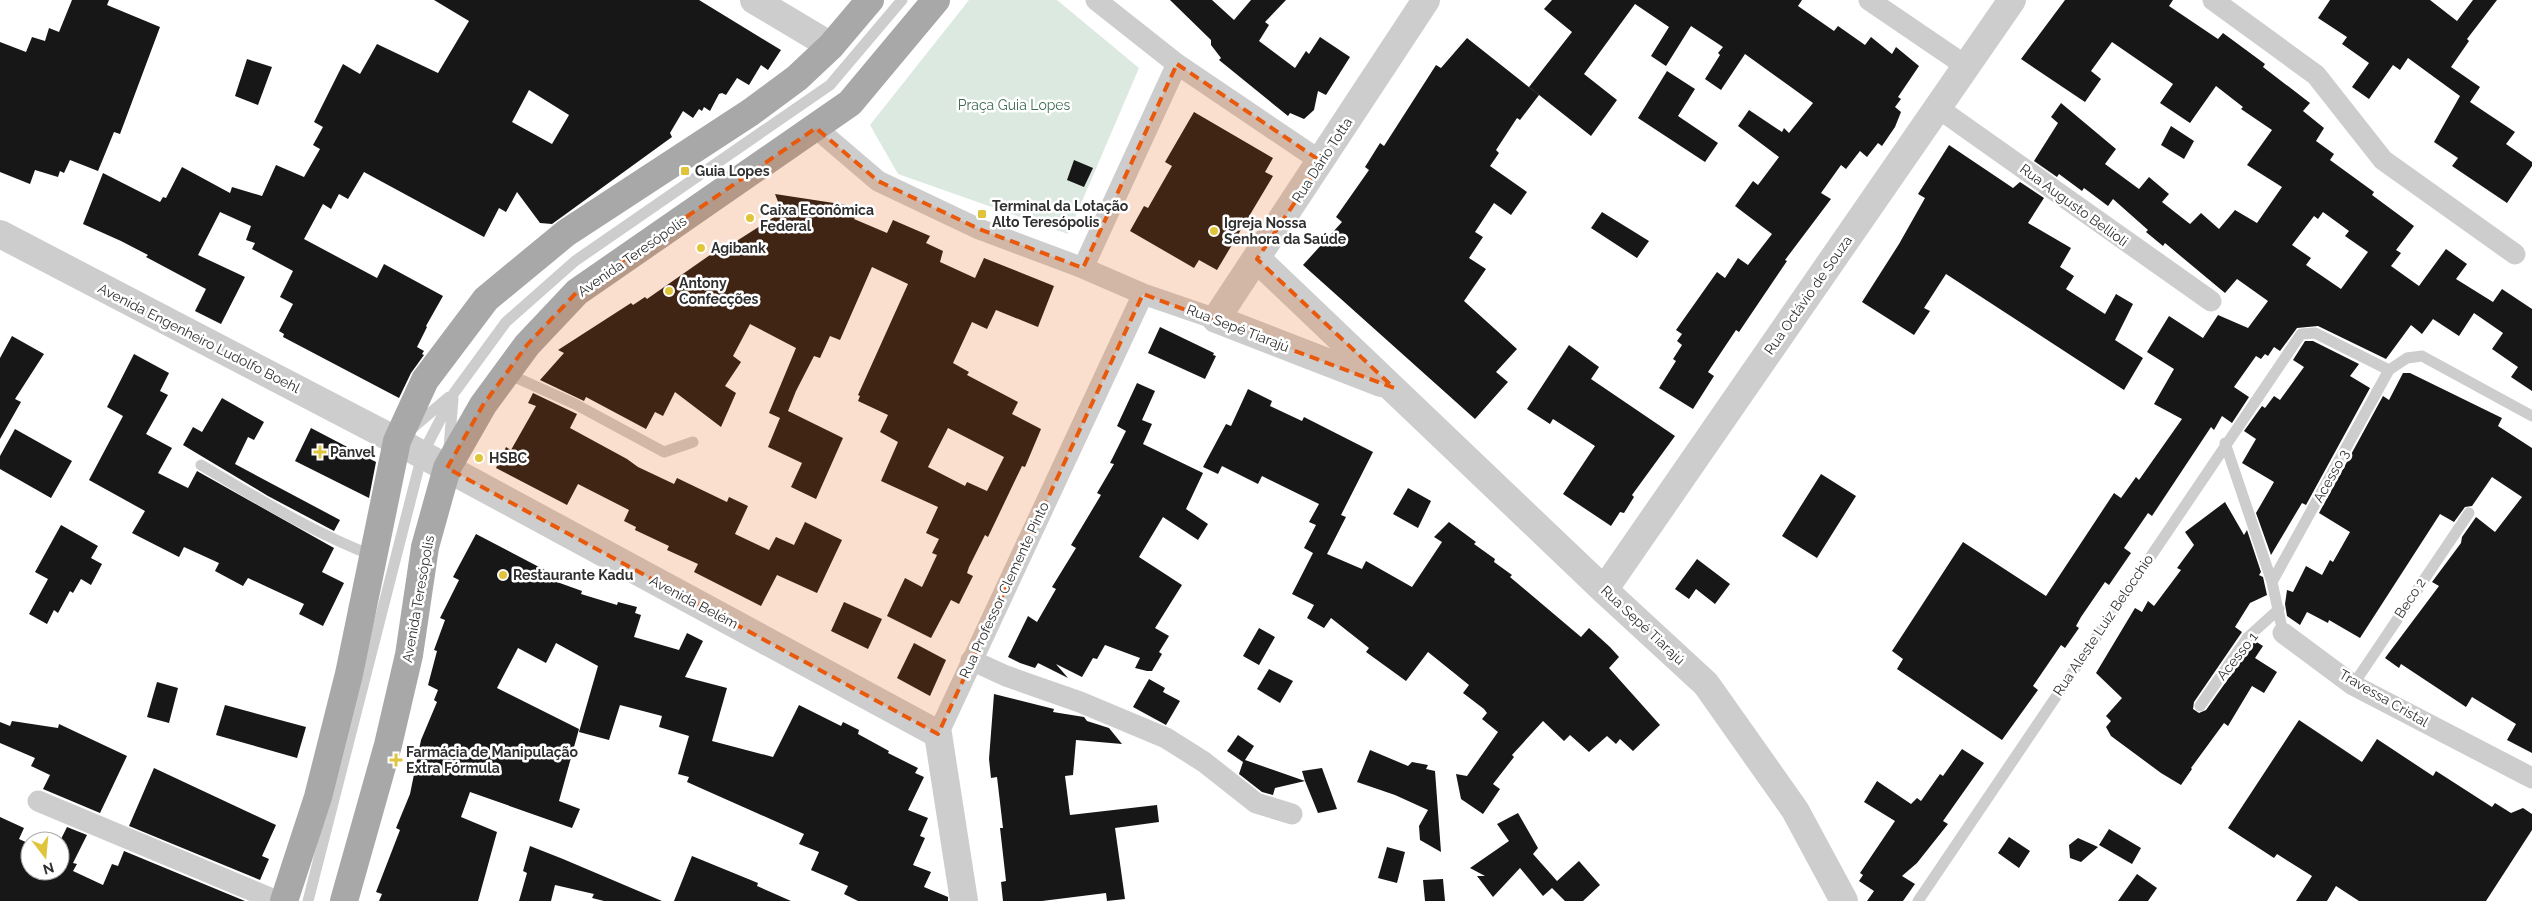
<svg xmlns="http://www.w3.org/2000/svg" width="2532" height="901" font-family="Raleway,sans-serif">
	<style>
		.green { fill: #dce9e1 }
		.building { fill: #171717; fill-rule: evenodd }
		.lines { fill: none; stroke-linecap: round; stroke-linejoin: round }
		.service { stroke: #cdcdcd; stroke-width: 11 }
		.minor { stroke: #cdcdcd; stroke-width: 21 }
		.tertiary { stroke: #cdcdcd; stroke-width: 28 }
		.primary { stroke: #a8a8a8; stroke-width: 28 }
		.marked { fill: #e8590c; fill-opacity: 0.2; stroke: #e8590c; stroke-width: 4; stroke-dasharray: 10 6; stroke-linejoin: round }
		.poi-dot { fill: #e0c439; stroke: #fff; stroke-width: 2 }
		.labels { text-anchor: middle; stroke-width: 5; stroke-linejoin: round; paint-order: stroke }
		.park-label { font-size: 14px; fill: #3e6b52; stroke: #fff }
		.street-label { font-size: 14px; fill: #303030; stroke: #fff }
		.poi-label { font-size: 14px; font-weight: bold; fill: #303030; stroke: #fff; text-anchor: start }
	</style>
	<rect width="100%" height="100%" fill="#fff"/>
	<path class="green" d="M969,0H1057L1139,68L1068,234L898,174L870,125Z"/>
	<path class="building" d="M72,0H109L107,5L160,27L120,134L114,132L98,171L70,160L64,173L60,171L58,177L35,170L30,184L0,172V42L26,52L32,37L45,41L49,28L59,32Z
		M434,0H699L781,50L768,70L761,65L749,85L737,78L726,95L722,93L719,94L710,111L704,107L702,111L699,109L693,118L683,111L670,133L672,137L552,224L540,223L517,192L506,212L499,208L484,237L364,172L348,199L339,194L331,209L323,204L304,239L377,278L384,264L443,296L426,326L427,327L417,347L424,351L422,354L424,355L411,373L399,398L283,337L284,334L279,331L293,304L280,297L293,271L252,249L255,243L246,240L251,226L220,212L198,255L245,277L221,324L195,311L206,289L146,257L148,255L121,241L83,224L103,173L160,202L163,197L166,198L182,167L230,193L232,187L262,196L276,165L304,177L320,149L313,145L323,127L314,122L343,64L360,74L377,44L438,73L469,21ZM529,90L569,115L552,144L512,122Z
		M1170,0H1212L1234,20L1251,0H1286L1265,22L1269,25L1259,41L1295,68L1306,51L1309,54L1320,37L1350,57L1326,95L1318,91L1314,110L1304,119L1290,113L1288,116L1219,60L1221,58L1211,45V40Z
		M1552,0H1802L1798,6L1834,31L1838,26L1865,45L1871,37L1892,54L1896,47L1919,66L1898,97L1901,99L1895,107L1901,112L1895,127L1882,146L1878,143L1867,157L1860,151L1846,169L1841,165L1821,193L1831,199L1785,260L1787,261L1739,332L1736,330L1708,372L1714,376L1693,409L1659,388L1676,361L1673,359L1682,345L1677,341L1682,334L1676,330L1717,272L1725,278L1738,258L1748,265L1772,234L1735,206L1753,181L1758,185L1779,157L1738,126L1749,110L1782,132L1784,128L1789,133L1813,103L1745,54L1721,90L1705,79L1720,55L1718,53L1723,47L1691,26L1666,66L1651,56L1669,27L1635,4L1584,74L1617,100L1591,136L1529,87L1572,32L1544,9Z
		M2065,0H2173L2169,6L2218,39L2223,33L2265,64L2263,67L2310,103L2303,111L2324,128L2316,141L2334,154L2330,160L2374,192L2372,195L2414,226L2396,250L2401,253L2391,266L2419,286L2446,249L2467,264L2456,279L2493,302L2502,289L2532,309V391L2511,377L2518,367L2492,349L2503,333L2474,313L2459,336L2433,319L2422,334L2411,325L2386,359L2318,326L2297,328L2280,351L2274,347L2268,356L2265,354L2261,359L2256,356L2234,387L2249,397L2232,423L2222,416L2214,430L2211,427L2152,516L2148,513L2124,548L2131,553L2109,585L2105,582L2081,617L2076,626L2079,628L2065,648L2061,645L2033,686L2038,690L2002,740L1897,669L1903,659L1892,651L1963,542L2046,596L2114,493L2121,498L2136,477L2139,480L2182,419L2154,404L2174,369L2147,352L2169,316L2203,338L2218,315L2248,328L2268,301L2237,279L2225,293L2165,243L2163,246L2146,232L2148,230L2113,199L2108,206L2084,188L2082,191L2059,174L2057,177L2034,161L2058,123L2051,117L2061,103L2116,149L2105,164L2139,189L2149,177L2169,194L2162,202L2190,224L2201,213L2219,229L2235,210L2257,223L2282,187L2247,165L2272,130L2241,109L2243,107L2216,86L2190,123L2160,103L2173,84L2112,42L2091,71L2101,79L2085,102L2021,59ZM2323,212L2349,231L2345,236L2368,252L2341,289L2306,265L2311,258L2292,245L2314,216L2318,219Z
		M2330,0H2430L2457,21L2473,0H2497L2467,39L2469,41L2451,67L2480,87L2470,102L2515,132L2506,144L2532,162V166L2507,203L2452,166L2458,158L2434,142L2460,96L2408,58L2400,70L2393,65L2369,99L2352,87L2369,63L2342,44L2347,37L2318,18Z
		M1467,38L1539,95L1520,120L1517,118L1496,150L1499,153L1490,166L1527,192L1511,215L1494,203L1475,232L1483,237L1469,258L1486,269L1464,301L1517,349L1496,372L1508,382L1475,419L1303,265L1342,222L1336,217L1369,170L1365,167L1380,143L1384,146L1436,65L1441,68Z
		M247,59L272,67L258,105L235,96Z
		M1667,71L1695,89L1678,116L1718,143L1705,162L1638,118Z
		M1194,112L1273,158L1265,172L1273,176L1217,270L1199,260L1194,268L1130,231L1144,206L1148,208L1172,166L1165,162Z
		M2171,126L2194,141L2184,159L2161,145Z
		M1949,145L2013,188L2020,182L2044,198L2028,223L2071,248L2060,267L2074,276L2066,289L2105,314L2116,294L2133,304L2115,340L2143,358L2124,390L1946,274L1924,308L1930,311L1914,335L1862,302L1899,244L1925,198L1918,194Z
		M1074,160L1093,168L1084,187L1067,180Z
		M775,194L860,207L854,219L887,233L893,220L930,236L926,243L943,251L940,262L975,278L984,258L1054,286L1038,327L996,310L987,329L972,322L953,363L969,372L967,375L1018,402L1012,414L1041,429L1025,467L1022,466L988,537L985,535L969,567L967,573L973,576L959,604L951,600L931,638L887,616L905,578L922,587L937,555L932,553L939,539L926,533L938,507L881,481L898,442L880,432L888,415L858,401L860,396L858,395L908,284L872,267L840,340L830,336L820,358L814,356L796,391L788,411L843,438L816,499L791,487L802,463L768,447L780,418L769,413L796,348L750,324L733,356L741,362L725,386L736,393L721,427L675,392L663,416L655,412L646,429L586,397L584,401L540,380L564,353L558,350L631,303L633,305L645,297L647,299L720,248L721,251L782,212ZM948,428L1004,457L987,491L967,482L965,486L928,467Z
		M1602,212L1649,241L1637,258L1591,228Z
		M1160,327L1214,353L1213,355L1216,356L1205,379L1148,353Z
		M12,336L44,354L15,399L21,402L0,439V358Z
		M2305,341H2313L2359,364L2350,376L2370,388L2306,505L2302,503L2271,555L2256,513L2274,482L2242,463L2256,439L2244,431L2262,406L2265,408L2274,396L2280,400L2304,367L2293,360Z
		M1569,345L1599,367L1591,379L1675,436L1632,495L1634,497L1624,513L1620,512L1611,526L1563,494L1595,446L1553,419L1550,424L1527,409Z
		M134,354L169,373L160,391L168,395L146,434L172,448L158,473L188,488L197,471L334,548L322,572L344,583L323,626L299,614L304,604L248,578L243,586L215,571L219,563L184,547L179,557L132,533L145,511L89,480L123,416L107,407Z
		M2403,373H2410L2502,418L2498,426L2532,448V753L2507,740L2516,724L2472,697L2466,707L2401,664L2399,668L2385,658L2439,586L2432,582L2461,543L2462,537L2476,517L2495,532L2522,497L2492,477L2472,506L2465,507L2454,522L2440,514L2360,638L2329,620L2328,623L2307,612L2300,625L2287,616L2285,604L2287,590L2293,592L2306,566L2322,575L2330,560L2333,562L2350,532L2319,513L2383,396L2389,400Z
		M1137,383L1155,391L1142,420L1152,424L1143,444L1203,473L1186,509L1208,524L1198,540L1163,517L1139,557L1182,585L1155,628L1169,636L1159,652L1162,654L1152,671H1147L1135,668L1140,658L1105,645L1097,659L1093,658L1082,677L1056,664L1068,678L1038,663L1035,668L1020,663L1008,657L1028,616L1037,622L1056,589L1052,587L1076,548L1071,545L1101,495L1097,493L1114,464L1110,463L1126,431L1117,426Z
		M1248,389L1272,401L1270,406L1302,421L1304,417L1373,452L1341,515L1346,517L1327,554L1362,569L1366,561L1412,587L1442,542L1434,537L1449,522L1476,542L1474,544L1495,559L1494,562L1512,575L1510,577L1581,637L1589,628L1610,647L1619,657L1609,668L1660,725L1633,751L1620,739L1616,744L1607,736L1589,752L1570,735L1564,741L1543,721L1512,755L1514,757L1493,784L1500,789L1483,814L1461,799L1456,774L1467,776L1498,732L1482,719L1487,713L1484,709L1463,693L1469,685L1428,652L1406,681L1366,652L1369,648L1331,618L1324,628L1307,618L1314,605L1292,594L1313,553L1304,548L1316,525L1309,522L1319,504L1262,476L1258,484L1222,466L1218,474L1203,467L1226,424L1231,426Z
		M533,393L577,414L570,428L627,459L638,467L674,484L677,478L727,502L729,497L748,506L735,534L769,550L776,537L794,545L805,522L842,540L817,593L777,575L761,606L694,572L698,564L667,550L669,546L635,530L636,527L624,521L629,510L578,484L567,505L496,468L506,447L511,450L536,406L528,403Z
		M222,398L264,422L254,440L248,437L235,464L340,520L334,531L268,496L183,445L193,427L202,432Z
		M311,428L376,462L369,498L295,461Z
		M15,429L72,461L51,498L0,469V456Z
		M1821,474L1856,496L1817,558L1782,536Z
		M1408,488L1431,501L1418,528L1393,514Z
		M2225,502L2244,535L2247,530L2261,572L2259,575L2263,577L2267,595L2250,603L2235,627L2242,632L2194,702L2193,709L2199,713L2206,710L2255,641L2263,646L2255,658L2277,672L2264,693L2252,686L2228,726L2224,723L2191,768L2192,769L2181,785L2161,773L2111,736L2106,727L2111,721L2106,716L2122,698L2096,673L2135,608L2142,612L2148,601L2154,606L2181,570L2177,568L2194,545L2185,532Z
		M61,525L98,546L91,558L102,564L91,585L81,579L73,593L70,591L58,613L54,610L47,624L29,614L48,579L35,572Z
		M476,534L560,578L557,582L582,591L581,594L617,605L618,602L637,607L635,613L641,615L634,637L679,650L687,633L703,641L685,677L727,688L712,741L773,757L799,705L841,726L843,722L859,730L858,734L889,751L888,753L918,768L915,773L924,777L908,810L928,818L920,836L925,838L913,865L931,872L924,887L948,897V901H858L844,894L848,886L811,870L819,852L799,844L804,834L687,782L689,777L678,774L689,736L659,727L662,716L620,705L609,740L579,732L598,666L556,643L546,663L518,648L497,688L579,729L559,801L580,809L572,828L470,792L461,817L497,832L478,901H379L382,894L376,892L400,830L396,828L410,794L421,740L437,702L434,700L438,690L428,685L437,651L434,650L445,620L440,618L459,580L453,577Z
		M1697,559L1730,584L1715,604L1696,589L1689,599L1675,589Z
		M844,602L882,619L868,649L831,631Z
		M1259,628L1275,637L1259,665L1243,656Z
		M914,643L946,660L930,696L897,678Z
		M1269,669L1293,681L1280,703L1257,689Z
		M1149,679L1165,688L1163,692L1180,701L1166,725L1133,707Z
		M157,682L178,688L169,723L147,717Z
		M994,694L1054,709L1053,712L1084,717L1087,721L1109,728L1122,744L1076,740L1073,775L1065,776L1070,815L1157,805L1159,822L1115,828L1125,899L1107,901L1106,893L1042,901H1003L1001,882L1006,881L1000,828H1003L997,777L991,778L989,759Z
		M225,705L306,727L297,758L216,735Z
		M2299,720L2362,762L2377,739L2433,776L2436,771L2492,807L2495,803L2511,813L2523,808L2532,814V830L2486,901H2359L2336,886L2327,901H2296L2312,876L2277,854L2274,858L2228,828Z
		M12,721L58,728L59,724L127,756L100,813L43,789L50,775L31,766L35,758L0,743V722L10,726Z
		M1238,735L1254,746L1245,760L1305,781L1302,771L1322,768L1337,809L1318,813L1305,781L1275,788L1273,795L1262,792L1239,774L1243,762L1227,751Z
		M1962,749L1984,763L1943,821L1948,824L1917,863L1902,876L1915,884L1903,901H1867L1874,891L1859,881L1863,875L1860,873L1895,821L1864,802L1877,781L1911,804L1917,798L1921,801L1940,774L1943,776Z
		M1370,750L1408,766L1412,762L1428,765L1426,769L1435,771L1441,852L1420,840L1419,826L1428,810L1395,795L1357,782Z
		M154,768L276,825L262,856L269,859L260,880L129,826Z
		M1518,813L1538,848L1533,854L1557,881L1579,861L1600,885L1583,901H1565L1552,888L1543,896L1520,868L1493,897L1477,876H1485L1470,868L1509,841L1497,824Z
		M0,817L24,828L19,839L30,844V871H60V841L67,827L87,835L73,863L77,864L73,871L103,885L112,864L118,866L124,851L245,901H0Z
		M2109,829L2141,848L2132,864L2099,845Z
		M2009,837L2030,851L2019,868L1998,853Z
		M2078,838L2098,847L2081,862L2070,858L2069,845Z
		M530,846L563,859L662,901H604L592,898L594,894L555,885L551,901H519L527,873L523,871Z
		M1387,847L1405,852L1397,883L1378,878Z
		M692,856L758,883L757,886L791,901H674Z
		M2137,874L2157,888L2148,901H2118Z
		M1443,879L1445,901H1425L1423,880Z"/>
	<g class="lines">
		<path class="service" d="M506,373L575,404L664,452L693,442
			M410,430L449,397
			M2225,443L2272,582L2283,633
			M449,448L453,399
			M201,465C257,498 313,533 374,556
			M2272,582L2389,370L2407,358L2422,356L2532,416
			M2353,685L2469,513
			M2200,706L2248,637L2279,609
			M308,901L422,455L454,393L506,322L575,261L830,85L902,0
			M1918,901L2301,334L2315,333L2389,370"/>
		<path class="minor" d="M1096,0L1177,64L1322,162
			M1869,0L1966,66
			M2213,0L2316,75L2383,160L2515,254
			M1938,108L2211,301
			M816,128L878,181L979,229L1083,268L1143,294L1216,319
			M1083,268L1177,64
			M2283,633L2353,685L2532,778
			M971,660L1006,676L1080,702L1166,738L1204,762L1256,803L1292,814
			M938,734L1143,294
			M38,801L277,901"/>
		<path class="tertiary" d="M754,0L831,46
			M0,234L397,441L938,734L964,901
			M1257,259L1604,590L1706,684L1795,810L1844,901
			M1381,383L1216,319L1426,0
			M1604,590L2012,0"/>
		<path class="primary" d="M284,901L318,797L349,674L397,441L425,380L486,299L566,233L751,112L797,78L831,46L870,0
			M344,901L388,745L409,655L425,547L447,468L483,405L527,345L577,292L850,103L936,0"/>
	</g>
	<path class="marked" d="M1177,64L1322,162L1257,259L1394,388L1143,294L938,734L447,468L483,405L527,345L577,292L816,128L878,181L979,229L1083,268Z"/>
	<g class="poi-dot">
		<rect x="680" y="166" width="10" height="10" rx="2.5"/>
		<rect x="977" y="209" width="10" height="10" rx="2.5"/>
		<circle cx="750" cy="218" r="5"/>
		<circle cx="1214" cy="231" r="5"/>
		<circle cx="701" cy="248" r="5"/>
		<circle cx="669" cy="291" r="5"/>
		<path d="M317.5 444.5h5v5h5v5h-5v5h-5v-5h-5v-5h5z"/>
		<circle cx="479" cy="458" r="5"/>
		<circle cx="503" cy="575" r="5"/>
		<path d="M393.5 752.5h5v5h5v5h-5v5h-5v-5h-5v-5h5z"/>
	</g>
	<g class="labels">
		<g class="park-label">
			<text x="1014" y="110">Praça Guia Lopes</text>
		</g>
		<g class="street-label">
			<text transform="translate(1322 160) rotate(-57)" y="5">Rua Dário Totta</text>
			<text transform="translate(2074 205) rotate(36)" y="5">Rua Augusto Bellioli</text>
			<text transform="translate(632 256) rotate(-35)" y="5">Avenida Teresópolis</text>
			<text transform="translate(1808 295) rotate(-55)" y="5">Rua Octávio de Souza</text>
			<text transform="translate(1238 328) rotate(21)" y="5">Rua Sepé Tiarajú</text>
			<text transform="translate(199 338) rotate(27)" y="5">Avenida Engenheiro Ludolfo Boehl</text>
			<text transform="translate(2331 476) rotate(-61)" y="5">Acesso 3</text>
			<text transform="translate(1004 590) rotate(-65)" y="5">Rua Professor Clemente Pinto</text>
			<text transform="translate(2410 598) rotate(-57)" y="5">Beco 2</text>
			<text transform="translate(418 599) rotate(-80)" y="5">Avenida Teresópolis</text>
			<text transform="translate(694 602) rotate(28)" y="5">Avenida Belém</text>
			<text transform="translate(1643 625) rotate(43)" y="5">Rua Sepé Tiarajú</text>
			<text transform="translate(2103 625) rotate(-56)" y="5">Rua Aleste Luiz Belocchio</text>
			<text transform="translate(2237 656) rotate(-52)" y="5">Acesso 1</text>
			<text transform="translate(2384 698) rotate(30)" y="5">Travessa Cristal</text>
		</g>
		<g class="poi-label">
			<text x="695" y="176">Guia Lopes</text>
			<text x="992" y="211">Terminal da Lotação<tspan x="992" dy="16">Alto Teresópolis</tspan></text>
			<text x="760" y="215">Caixa Econômica<tspan x="760" dy="16">Federal</tspan></text>
			<text x="1224" y="228">Igreja Nossa<tspan x="1224" dy="16">Senhora da Saúde</tspan></text>
			<text x="711" y="253">Agibank</text>
			<text x="679" y="288">Antony<tspan x="679" dy="16">Confecções</tspan></text>
			<text x="330" y="457">Panvel</text>
			<text x="489" y="463">HSBC</text>
			<text x="513" y="580">Restaurante Kadu</text>
			<text x="406" y="757">Farmácia de Manipulação<tspan x="406" dy="16">Extra Fórmula</tspan></text>
		</g>
	</g>
	<g transform="translate(45 856) rotate(164)"><circle r="24" fill="#ffffff" stroke="#acacac"/>
	<path d="M0-4L9 19L0 12L-9 19Z" fill="#e0c439"/>
	<text y="-8" font-size="14" font-weight="bold" text-anchor="middle" fill="#303030">N</text>
	</g>
</svg>
